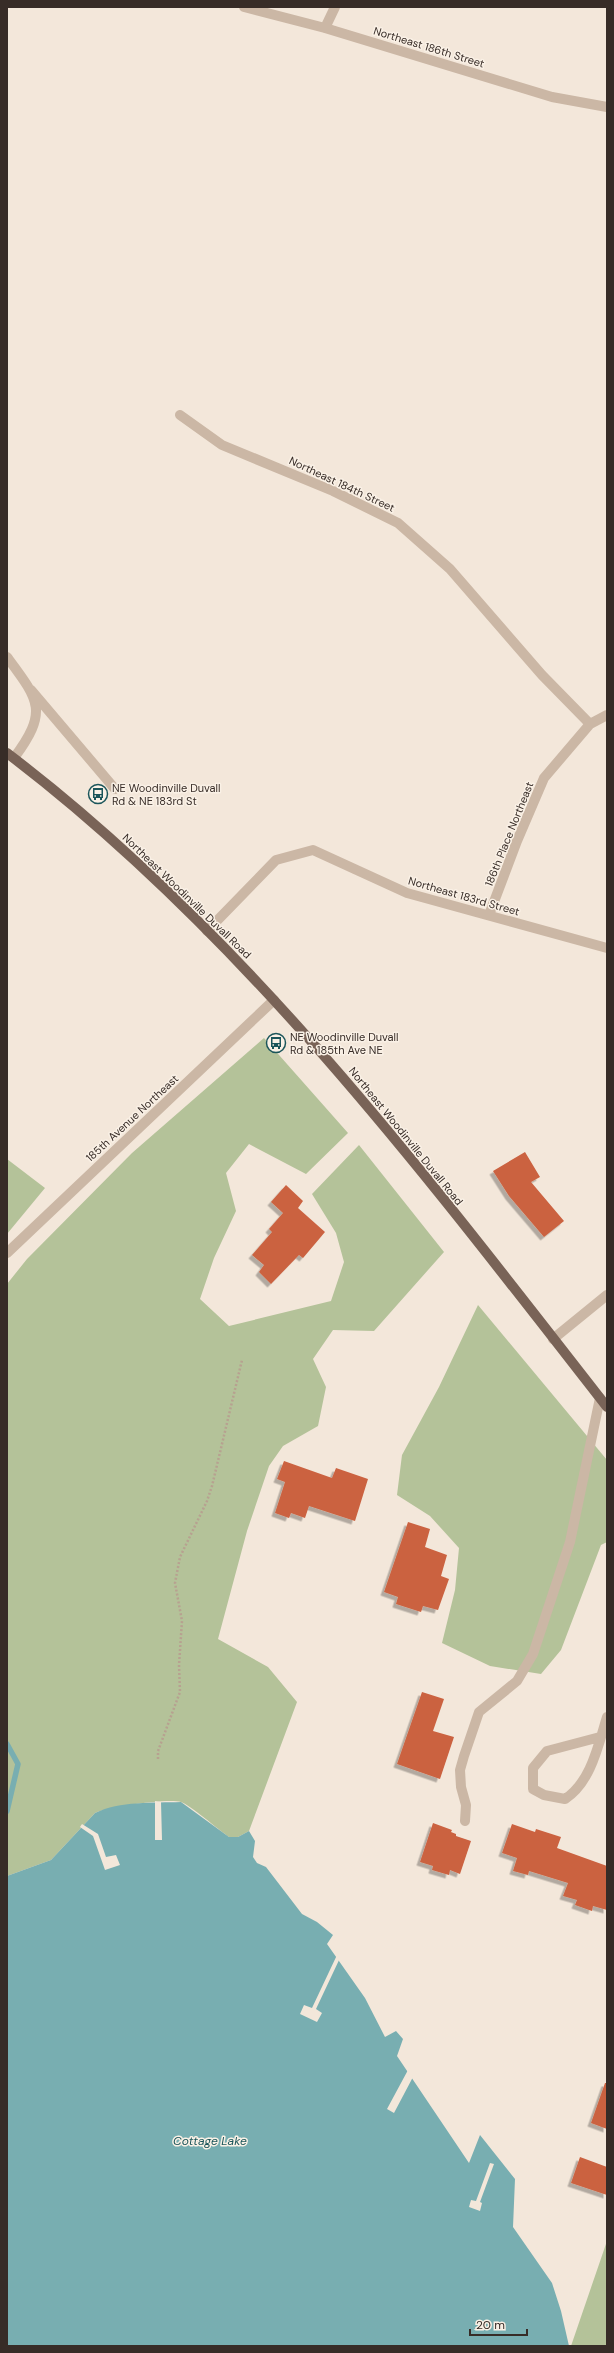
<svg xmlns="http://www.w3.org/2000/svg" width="614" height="2353" font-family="'DM Sans',sans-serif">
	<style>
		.green { fill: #b4c299 }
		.water { fill: #78aeb1 }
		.pier { fill: #f3e7da }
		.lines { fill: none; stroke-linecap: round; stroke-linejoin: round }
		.stream { stroke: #78aeb1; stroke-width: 5.5 }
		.building { fill: #cb6240; filter: url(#shadow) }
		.path { stroke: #b7a190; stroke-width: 2.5; stroke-dasharray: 2 2; stroke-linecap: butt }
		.minor { stroke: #cbb7a5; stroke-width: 10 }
		.major { stroke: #796357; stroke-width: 10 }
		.labels { text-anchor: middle; stroke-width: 3; stroke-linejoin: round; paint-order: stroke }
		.street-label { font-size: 11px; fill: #372c27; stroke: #faf1e6 }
		.poi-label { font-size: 11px; fill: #372c27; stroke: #faf1e6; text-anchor: start }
		.water-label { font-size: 12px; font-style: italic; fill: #1b555a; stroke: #faf1e6 }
	</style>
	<defs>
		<filter id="shadow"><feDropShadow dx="-3.5" dy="3.5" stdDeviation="0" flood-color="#0004"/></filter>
	</defs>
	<rect width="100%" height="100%" fill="#f3e7da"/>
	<path class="green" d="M264,1038L348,1133L306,1174L249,1144L226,1173L236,1211L214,1258L200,1299L229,1326L331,1301L344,1262L336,1233L312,1194L359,1145L444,1252L374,1331L333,1330L313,1359L326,1387L318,1426L283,1446L269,1466L247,1531L218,1639L268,1667L297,1702L249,1831L238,1837H229C219,1830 190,1805 181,1802C168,1798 107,1807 95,1813L51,1860L7,1876V1284L27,1259L132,1153Z
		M7,1159L45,1188L7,1234Z
		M478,1305L607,1460V1542L601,1545L561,1650L541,1674L490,1666L442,1643L455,1590L459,1548L430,1516L397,1495L402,1455L439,1387Z
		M607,2241V2346H571Z"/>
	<path class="water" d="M181,1802L229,1837H238L249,1831L255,1841L253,1857L257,1863L266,1867L302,1914L317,1922L333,1935L327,1944L365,1998L385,2037L396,2031L403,2039L397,2056L469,2163L480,2135L515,2179L513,2227L552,2283L561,2311L569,2346H7V1876L51,1860L95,1813C120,1801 153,1803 181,1802Z"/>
	<path class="pier" d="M155,1801L161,1802L162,1840H155Z
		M82,1824L98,1834L106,1857L116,1855L120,1865L105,1870L93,1836L80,1827Z
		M337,1955L340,1958L316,2009L322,2013L317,2022L300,2014L304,2005L312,2008Z
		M408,2070L413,2077L394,2113L387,2109Z
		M490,2163L494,2164L480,2202L482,2203L480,2211L469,2207L471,2200L476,2201Z"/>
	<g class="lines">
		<path class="stream" d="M7,1744L18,1764L7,1811"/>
	</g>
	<path class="building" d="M525,1152L540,1177L531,1182L564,1221L544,1237L509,1196L493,1171Z
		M286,1185L303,1201L298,1208L325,1232L303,1258L299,1255L271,1284L259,1272L264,1265L252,1255L272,1232L269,1229L283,1213L271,1202Z
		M284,1461L332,1478L336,1468L368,1479L355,1521L309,1506L305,1518L291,1513L289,1518L275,1513L285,1482L277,1479Z
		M408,1522L430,1529L425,1547L447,1555L441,1576L449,1579L438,1610L423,1606L421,1612L396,1604L398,1597L384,1592Z
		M422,1692L444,1699L433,1731L454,1737L440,1779L397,1764Z
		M433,1823L452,1830L451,1832L456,1834V1836L471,1841L460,1874L450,1870L449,1875L432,1870L433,1866L420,1862Z
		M512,1824L535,1832L536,1829L561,1837L557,1848L607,1866V1910L593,1906L592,1911L575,1905L577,1900L563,1896L568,1883L529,1871L528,1875L513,1871L517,1858L502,1853Z
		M605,2083H607V2129L591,2123Z
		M580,2157L607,2167V2195L571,2183Z"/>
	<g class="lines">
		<path class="path" d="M158,1759V1751L180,1692L179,1665L182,1621L175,1583L180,1557L207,1501L212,1486L242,1360"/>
		<path class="minor" d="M244,7L325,28L552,97L607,107
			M325,28L335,7
			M180,415L222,445L333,491L398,523L450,569L542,675L590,724
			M7,657C39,700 49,711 14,758
			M31,690L115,789
			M489,915L517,841L544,778L590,724L607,715
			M207,931L276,860L313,850L407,893L607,948
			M7,1253L274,1000
			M553,1339L607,1295
			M600,1737L547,1751L533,1768V1789L544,1795L565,1799C591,1782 598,1746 607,1717
			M465,1821L466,1805L461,1787L460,1770L464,1756L479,1712L517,1681L533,1654L570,1542L600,1398"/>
		<path class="major" d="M7,753C244,933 425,1174 607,1407"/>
	</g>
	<defs>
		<g id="bus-ring" transform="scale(1)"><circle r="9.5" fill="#faf1e6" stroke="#1b555a" stroke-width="1.5"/><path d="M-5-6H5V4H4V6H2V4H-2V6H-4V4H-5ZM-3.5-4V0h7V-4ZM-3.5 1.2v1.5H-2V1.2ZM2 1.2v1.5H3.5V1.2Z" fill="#1b555a"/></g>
	</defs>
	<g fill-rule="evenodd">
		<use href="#bus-ring" x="98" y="794"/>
		<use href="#bus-ring" x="276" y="1043"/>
	</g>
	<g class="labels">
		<g class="street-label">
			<text transform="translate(429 47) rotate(17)" y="4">Northeast 186th Street</text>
			<text transform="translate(342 484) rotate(25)" y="4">Northeast 184th Street</text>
			<text transform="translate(509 834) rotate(-68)" y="4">186th Place Northeast</text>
			<text transform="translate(187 896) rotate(44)" y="4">Northeast Woodinville Duvall Road</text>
			<text transform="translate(464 896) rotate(16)" y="4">Northeast 183rd Street</text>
			<text transform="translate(132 1118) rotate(-43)" y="4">185th Avenue Northeast</text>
			<text transform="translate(406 1136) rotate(51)" y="4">Northeast Woodinville Duvall Road</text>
		</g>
		<g class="poi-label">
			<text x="112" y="792">NE Woodinville Duvall<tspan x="112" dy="13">Rd &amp; NE 183rd St</tspan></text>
			<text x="290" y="1041">NE Woodinville Duvall<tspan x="290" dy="13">Rd &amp; 185th Ave NE</tspan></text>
		</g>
		<g class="water-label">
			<text x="210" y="2145">Cottage Lake</text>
		</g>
	</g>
	<rect width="614" height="2353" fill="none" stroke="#372c27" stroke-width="16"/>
	<path d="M470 2329v6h57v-6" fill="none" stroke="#372c27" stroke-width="2"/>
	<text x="476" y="2329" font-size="12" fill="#372c27" stroke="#faf1e6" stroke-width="3" paint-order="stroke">20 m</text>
</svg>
